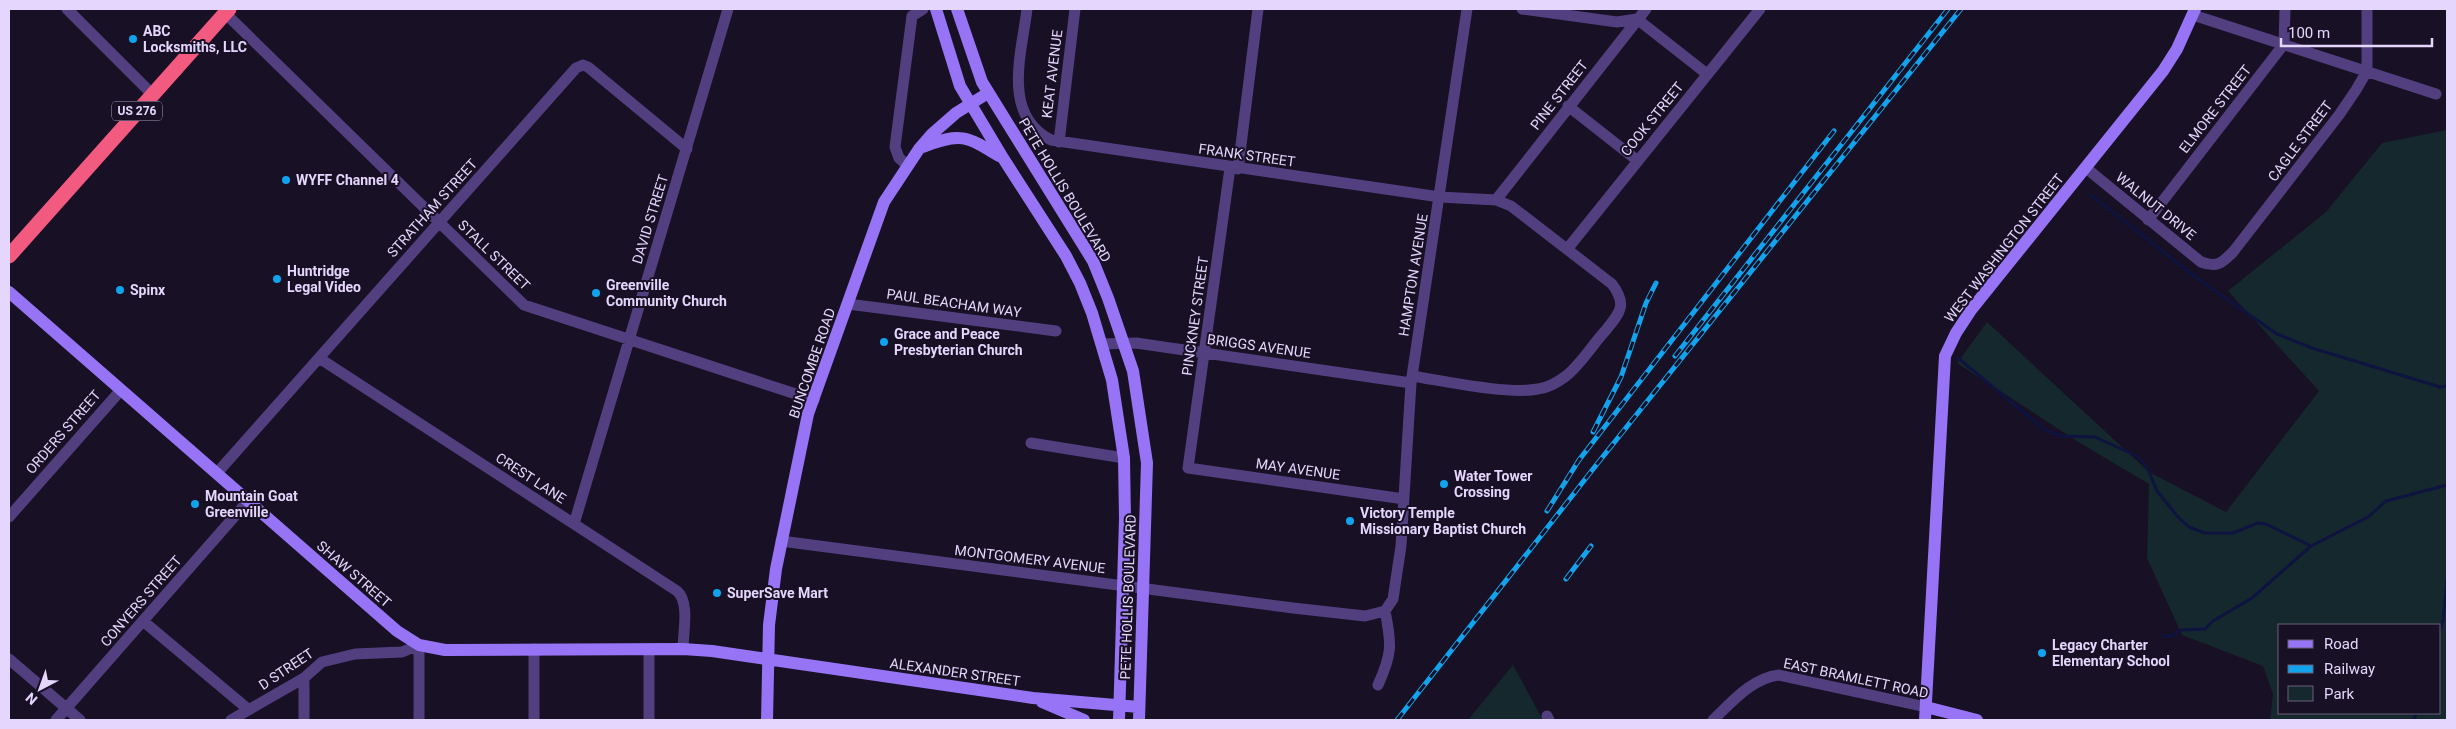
<svg xmlns="http://www.w3.org/2000/svg" width="2456" height="729" font-family="Roboto,sans-serif">
	<style>
		.green { fill: #14282d; fill-rule: evenodd }
		.lines { fill: none; stroke-linecap: round; stroke-linejoin: round }
		.stream { stroke: #0e143f; stroke-width: 3 }
		.street { stroke: #513f7f; stroke-width: 11 }
		.secondary { stroke: #9674f5; stroke-width: 12 }
		.highway { stroke: #f35a7f; stroke-width: 15 }
		.rail-casing { stroke: #11a3ed; stroke-width: 5 }
		.rail { stroke: #181024; stroke-width: 3; stroke-dasharray: 9; stroke-linecap: butt }
		.poi-dot { fill: #11a3ed; stroke: #181024; stroke-width: 2 }
		.labels { text-anchor: middle; stroke-width: 4; stroke-linejoin: round; paint-order: stroke }
		.shield { fill: #181024; stroke: #a79bbb; stroke-width: 1 }
		.shield-label { font-size: 12px; font-weight: bold; fill: #e4d6fc }
		.poi-label { font-size: 14px; font-weight: bold; fill: #e4d6fc; stroke: #181024; text-anchor: start }
		.street-label { font-size: 14px; fill: #e4d6fc; stroke: #181024 }
	</style>
	<rect width="100%" height="100%" fill="#181024"/>
	<path class="green" d="M2447,130V720H2270L2273,694L2263,666L2182,635L2147,558L2149,484L2080,443L1957,363L1987,322L2149,472L2226,512L2319,391L2228,291L2326,212L2382,143ZM2280,625H2440V713H2280Z
		M1513,665L1543,720H1468Z"/>
	<g class="lines">
		<path class="stream" d="M2091,195L2198,279L2277,334L2312,348L2440,387L2447,386
			M1958,358L2045,430L2061,436L2095,437L2137,456L2147,467L2157,491L2178,517L2189,527L2205,533H2233L2258,523L2266,524L2311,546
			M2440,630L2443,620L2447,579
			M2163,636H2171L2181,630L2205,629L2213,621L2252,598L2311,546L2368,517L2386,501L2447,485
			M2414,720L2416,713"/>
		<path class="street" d="M67,9L152,94
			M1027,9C1022,52 1001,115 1051,140L1440,197L1496,200L1511,206L1612,284C1627,304 1621,312 1606,330C1593,344 1581,364 1566,376C1558,382 1548,388 1538,389C1509,395 1444,381 1412,376
			M1522,9L1617,22L1637,19L1707,74
			M225,13L524,305L814,400
			M2193,15L2436,94
			M1568,106L1638,161
			M1059,142L1075,9
			M907,165L899,158L895,147L912,16L923,9
			M1230,168L1188,468L1404,499
			M2086,168L2201,262C2217,268 2222,263 2233,252L2339,115L2356,90L2367,71V9
			M1238,169L1258,9
			M1496,200L1646,9
			M2148,220L2284,44L2285,9
			M1568,248L1760,9
			M848,304L1056,331
			M1102,344L1136,343L1411,383
			M319,358L677,591C690,602 683,633 683,649
			M1031,443L1124,458
			M217,473L576,68L583,65L588,67L687,149
			M9,517L121,390
			M574,524L728,9
			M781,541L1293,608L1365,616L1385,611L1393,599L1401,546L1411,383L1467,9
			M143,621L249,710
			M534,649V720
			M649,649V720
			M9,659L80,720
			M304,678V720
			M1378,685C1392,654 1392,645 1385,611
			M1547,716L1549,720
			M56,720L248,501
			M231,720L304,678L322,662L355,654L402,652L419,645V720
			M1713,720C1732,702 1752,678 1779,675L1926,707"/>
		<path class="secondary" d="M936,9L960,86L1003,158L1066,256L1080,283L1092,313L1112,380L1124,458L1125,519L1119,720
			M957,9L982,82L1093,261L1108,298L1133,371L1147,463L1139,720
			M923,147C960,132 967,136 999,156
			M9,292L397,631L419,645L445,650L683,649L712,651L1033,698L1139,707
			M1042,702L1084,720
			M1926,707L1977,720
			M767,720L769,625L776,569L808,414L884,202L919,149L932,134L956,113L988,93
			M1925,720L1945,356L1956,333L1971,310L2163,71L2177,49L2195,9"/>
		<path class="highway" d="M9,256L229,9"/>
		<g class="rail-casing">
			<path id="rail" d="M1675,356L1948,9
				M1593,432L1621,377L1646,303L1656,283
				M1547,511L1579,460L1834,131
				M1566,579L1591,546
				M1397,720L1597,464L1961,9"/>
		</g>
		<use href="#rail" class="rail"/>
	</g>
	<g class="poi-dot">
		<circle cx="133" cy="39" r="5"/>
		<circle cx="286" cy="180" r="5"/>
		<circle cx="277" cy="279" r="5"/>
		<circle cx="120" cy="290" r="5"/>
		<circle cx="596" cy="293" r="5"/>
		<circle cx="884" cy="342" r="5"/>
		<circle cx="1444" cy="484" r="5"/>
		<circle cx="195" cy="504" r="5"/>
		<circle cx="1350" cy="521" r="5"/>
		<circle cx="717" cy="593" r="5"/>
		<circle cx="2042" cy="653" r="5"/>
	</g>
	<g class="labels">
		<rect class="shield" x="112" y="101.5" width="50" height="19" rx="4"/>
		<g class="shield-label">
			<text x="137" y="115">US 276</text>
		</g>
		<g class="poi-label">
			<text x="143" y="36">ABC<tspan x="143" dy="16">Locksmiths, LLC</tspan></text>
			<text x="296" y="185">WYFF Channel 4</text>
			<text x="287" y="276">Huntridge<tspan x="287" dy="16">Legal Video</tspan></text>
			<text x="606" y="290">Greenville<tspan x="606" dy="16">Community Church</tspan></text>
			<text x="130" y="295">Spinx</text>
			<text x="894" y="339">Grace and Peace<tspan x="894" dy="16">Presbyterian Church</tspan></text>
			<text x="1454" y="481">Water Tower<tspan x="1454" dy="16">Crossing</tspan></text>
			<text x="205" y="501">Mountain Goat<tspan x="205" dy="16">Greenville</tspan></text>
			<text x="1360" y="518">Victory Temple<tspan x="1360" dy="16">Missionary Baptist Church</tspan></text>
			<text x="727" y="598">SuperSave Mart</text>
			<text x="2052" y="650">Legacy Charter<tspan x="2052" dy="16">Elementary School</tspan></text>
		</g>
		<g class="street-label">
			<text transform="translate(1052 74) rotate(-83)" y="5">KEAT AVENUE</text>
			<text transform="translate(1559 95) rotate(-52)" y="5">PINE STREET</text>
			<text transform="translate(2215 109) rotate(-52)" y="5">ELMORE STREET</text>
			<text transform="translate(1652 119) rotate(-51)" y="5">COOK STREET</text>
			<text transform="translate(2300 141) rotate(-53)" y="5">CAGLE STREET</text>
			<text transform="translate(1247 155) rotate(8)" y="5">FRANK STREET</text>
			<text transform="translate(1065 190) rotate(59)" y="5">PETE HOLLIS BOULEVARD</text>
			<text transform="translate(2156 206) rotate(39)" y="5">WALNUT DRIVE</text>
			<text transform="translate(432 208) rotate(-48)" y="5">STRATHAM STREET</text>
			<text transform="translate(650 219) rotate(-73)" y="5">DAVID STREET</text>
			<text transform="translate(2004 248) rotate(-52)" y="5">WEST WASHINGTON STREET</text>
			<text transform="translate(494 255) rotate(44)" y="5">STALL STREET</text>
			<text transform="translate(1413 275) rotate(-81)" y="5">HAMPTON AVENUE</text>
			<text transform="translate(954 303) rotate(8)" y="5">PAUL BEACHAM WAY</text>
			<text transform="translate(1195 316) rotate(-82)" y="5">PINCKNEY STREET</text>
			<text transform="translate(1259 346) rotate(8)" y="5">BRIGGS AVENUE</text>
			<text transform="translate(812 363) rotate(-71)" y="5">BUNCOMBE ROAD</text>
			<text transform="translate(63 432) rotate(-49)" y="5">ORDERS STREET</text>
			<text transform="translate(1298 469) rotate(8)" y="5">MAY AVENUE</text>
			<text transform="translate(531 478) rotate(33)" y="5">CREST LANE</text>
			<text transform="translate(1030 559) rotate(7)" y="5">MONTGOMERY AVENUE</text>
			<text transform="translate(354 574) rotate(41)" y="5">SHAW STREET</text>
			<text transform="translate(1128 597) rotate(-88)" y="5">PETE HOLLIS BOULEVARD</text>
			<text transform="translate(141 601) rotate(-49)" y="5">CONYERS STREET</text>
			<text transform="translate(286 669) rotate(-34)" y="5">D STREET</text>
			<text transform="translate(955 672) rotate(8)" y="5">ALEXANDER STREET</text>
			<text transform="translate(1856 678) rotate(12)" y="5">EAST BRAMLETT ROAD</text>
		</g>
	</g>
	<rect width="2456" height="729" fill="none" stroke="#e4d6fc" stroke-width="20"/>
	<rect x="2278" y="624" width="162" height="90" fill="#181024" stroke="#6a5f7a"/>
	<rect x="2288" y="640" width="25" height="8" fill="#9674f5" stroke="#6a5f7a"/>
	<text x="2324" y="649" font-size="15" fill="#e4d6fc">Road</text>
	<rect x="2288" y="665" width="25" height="8" fill="#11a3ed" stroke="#6a5f7a"/>
	<text x="2324" y="674" font-size="15" fill="#e4d6fc">Railway</text>
	<rect x="2288" y="686" width="25" height="15" fill="#14282d" stroke="#6a5f7a"/>
	<text x="2324" y="699" font-size="15" fill="#e4d6fc">Park</text>
	<g transform="translate(40 689) rotate(221)" stroke="#181024" stroke-width="4" paint-order="stroke">
	<path d="M0-4L9 19L0 12L-9 19Z" fill="#e4d6fc"/>
	<text y="-8" font-size="14" font-weight="bold" text-anchor="middle" fill="#e4d6fc">N</text>
	</g>
	<path d="M2281 38v8h151v-8" fill="none" stroke="#e4d6fc" stroke-width="2.5"/>
	<text x="2288" y="38" font-size="15" fill="#e4d6fc" stroke="#181024" stroke-width="4" paint-order="stroke">100 m</text>
</svg>
